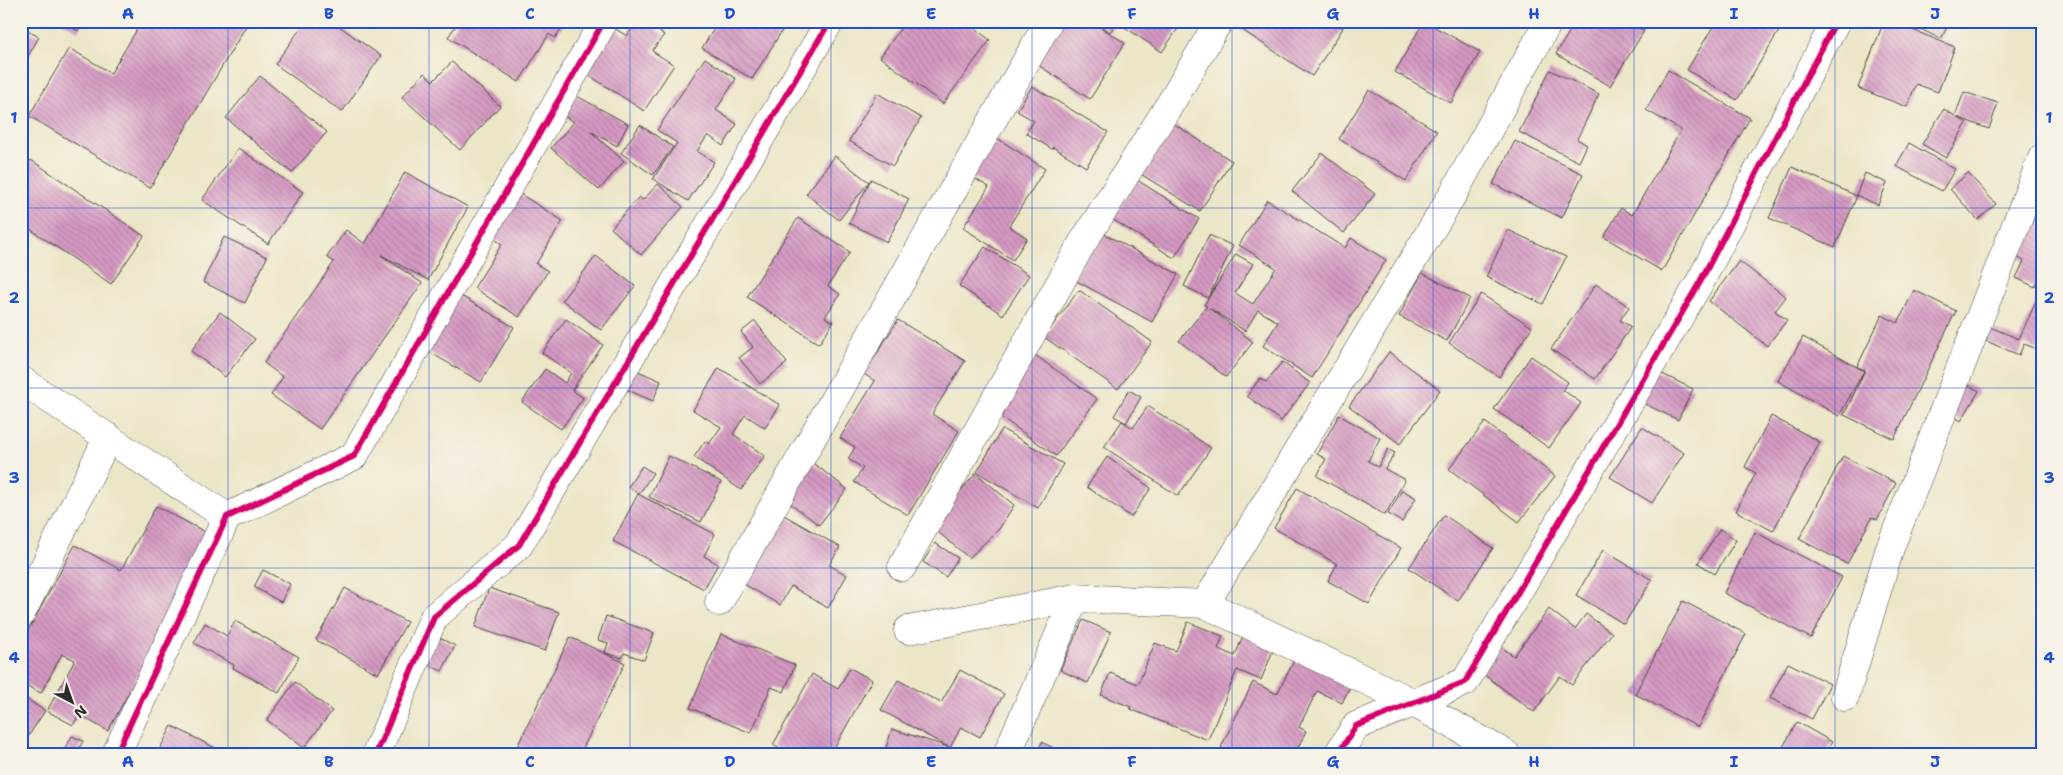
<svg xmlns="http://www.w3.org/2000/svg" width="2063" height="775" font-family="'Shantell Sans',sans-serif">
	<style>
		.building { fill: url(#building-back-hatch) }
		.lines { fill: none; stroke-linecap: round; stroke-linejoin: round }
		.minor-casing { stroke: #484743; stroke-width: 29 }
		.minor { stroke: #fff; stroke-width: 28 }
		.cycleway-casing { stroke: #f7f3e8; stroke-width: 9 }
		.cycleway { stroke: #d6006c; stroke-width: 6 }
		.grid { fill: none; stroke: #1d4ed8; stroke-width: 1; stroke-opacity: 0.55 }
		.neatline { fill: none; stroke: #1d4ed8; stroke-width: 2 }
		.grid-label { font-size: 16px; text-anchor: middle; font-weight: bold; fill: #1d4ed8 }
	</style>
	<defs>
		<pattern id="building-back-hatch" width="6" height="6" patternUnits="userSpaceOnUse" patternTransform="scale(1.25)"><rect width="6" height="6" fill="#d699c3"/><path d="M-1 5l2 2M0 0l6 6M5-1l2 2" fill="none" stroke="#ae7d9f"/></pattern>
	</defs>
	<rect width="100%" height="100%" fill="#f7f3e8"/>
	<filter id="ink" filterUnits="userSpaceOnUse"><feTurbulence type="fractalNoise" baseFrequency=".02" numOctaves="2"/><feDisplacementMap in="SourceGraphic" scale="10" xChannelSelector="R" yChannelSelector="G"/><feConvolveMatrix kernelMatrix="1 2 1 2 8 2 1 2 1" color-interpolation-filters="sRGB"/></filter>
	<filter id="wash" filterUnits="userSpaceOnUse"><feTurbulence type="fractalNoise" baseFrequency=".0096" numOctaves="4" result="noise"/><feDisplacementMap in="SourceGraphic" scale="20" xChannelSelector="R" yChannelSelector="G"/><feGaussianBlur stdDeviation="1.12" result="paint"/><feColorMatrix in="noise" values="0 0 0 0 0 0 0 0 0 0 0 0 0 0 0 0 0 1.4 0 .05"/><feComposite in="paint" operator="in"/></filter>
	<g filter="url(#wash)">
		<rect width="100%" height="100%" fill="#ece6c8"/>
		<g id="blocks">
			<path class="building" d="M60,21H83L78,31Z
				M142,21H249L150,188L29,116L69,48L111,73Z
				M306,21H332L381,56L342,112L275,64Z
				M459,21H566L555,38L549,34L519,82L448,37Z
				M636,21H644L664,35L652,51L674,65L644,111L575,66L604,22L627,36Z
				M719,21H788L752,79L702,48Z
				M906,21H965L990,40L943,104L880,57Z
				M1058,21H1091L1125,43L1090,99L1032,61Z
				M1094,21H1183L1162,52L1117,22L1110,32Z
				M1235,21H1333L1343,28L1312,76L1233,24Z
				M1424,21L1480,52L1451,103L1395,72Z
				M1576,21H1628L1644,31L1610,86L1556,54Z
				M1708,21H1785L1737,100L1687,70L1714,25Z
				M1884,21H1890L1955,47L1938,92L1916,84L1907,107L1858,88Z
				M1904,21H1950L1941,39Z
				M2028,21H2042V27Z
				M21,27L39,37L21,69Z
				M705,58L736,79L716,110L737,124L723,146L708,135L697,151L714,162L688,201L653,179L677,143L657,130Z
				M452,62L500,106L460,150L402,97L424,73L433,81Z
				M1550,70L1599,94L1577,139L1587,145L1579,162L1519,132Z
				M1668,70L1750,118L1662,271L1604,237L1621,208L1632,215L1681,130L1646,110Z
				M260,76L327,132L292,173L226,118Z
				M1032,86L1108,132L1086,167L1053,147L1052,149L1026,133L1034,121L1017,111Z
				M1369,90L1437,131L1406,181L1339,139Z
				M1964,92L1998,103L1989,129L1957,117L1967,123L1946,158L1922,144L1944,109L1955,116Z
				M877,93L921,118L893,166L849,141Z
				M575,95L628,124L617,146L590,131L624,161L599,190L551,148L574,122L564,116Z
				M1163,117L1232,161L1200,211L1131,168Z
				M640,125L673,147L653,175L621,153Z
				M997,138L1045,169L1009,226L1027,238L1013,260L963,228L989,187L972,177Z
				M1515,141L1583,174L1562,218L1493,184Z
				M1909,143L1955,169L1942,191L1896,166Z
				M238,148L303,192L268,244L202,200Z
				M1322,153L1375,194L1344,233L1292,191Z
				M835,156L869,182L839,220L806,194Z
				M31,160L144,236L111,284L21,223V174Z
				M1792,167L1857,196L1835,247L1769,218Z
				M405,172L468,207L428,280L381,255L422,283L320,429L271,395L283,377L264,363L334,262L327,257L346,230L365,244Z
				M1865,173L1887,183L1878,205L1856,195Z
				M1968,173L1996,204L1978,220L1950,189Z
				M871,179L909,199L887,242L849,223Z
				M1137,180L1199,219L1174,258L1112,219Z
				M658,184L683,207L641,255L611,228L639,197L643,200Z
				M2042,186V209L2034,206Z
				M517,192L563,221L536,264L548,271L519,317L474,288L502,244L490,236Z
				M1267,200L1345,248L1351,238L1386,260L1312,378L1263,346L1278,322L1258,310L1245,331L1209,308L1253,342L1226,377L1179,341L1207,306L1204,305L1236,254L1253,264L1235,293L1253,304L1276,268L1239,245Z
				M2036,214L2042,217V273L2035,287L2016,278L2024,261L2015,256Z
				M798,218L850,252L828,286L840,294L825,317L833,322L819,344L747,297Z
				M1508,230L1566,257L1543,304L1486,277Z
				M1099,231L1178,274L1152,322L1073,279Z
				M1209,235L1233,246L1208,298L1184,286Z
				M224,237L267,257L245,303L203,282Z
				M985,247L1029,275L1003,315L959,286Z
				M596,256L635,286L601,330L562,300Z
				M1739,261L1786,297L1775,311L1787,320L1767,346L1709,301Z
				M1422,273L1470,298L1447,341L1399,316Z
				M1596,284L1629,307L1620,320L1631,327L1595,379L1551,349Z
				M449,289L514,327L481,382L417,345Z
				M1079,290L1152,342L1118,389L1044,337Z
				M1914,290L1956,311L1894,439L1844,415L1865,370L1857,367L1882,315L1898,323Z
				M1481,294L1532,327L1499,377L1449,343Z
				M2037,299L2042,301V351L2024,344L2019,355L1979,338L1985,325L2019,339Z
				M220,312L255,339L225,377L191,351Z
				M566,319L603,345L572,390L583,398L561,429L522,402L545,369L565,383L571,373L542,353Z
				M898,320L965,361L932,414L959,431L908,515L854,482L863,468L848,459L855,447L840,438L875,381L864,374Z
				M755,321L787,363L760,384L739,358L753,347L741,332Z
				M1803,337L1864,371L1839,416L1778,381Z
				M1389,352L1440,390L1400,444L1349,406Z
				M1035,355L1097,399L1056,456L994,412Z
				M1531,356L1568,382L1563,390L1581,403L1549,448L1494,409Z
				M1282,362L1310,383L1281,421L1247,396L1260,378L1266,382Z
				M631,368L661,381L653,401L623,388Z
				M719,368L780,405L765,428L745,415L733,434L765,456L741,490L694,457L705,441L709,444L721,427L693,410Z
				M1654,370L1693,389L1678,420L1639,401Z
				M1964,382L1979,391L1961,421L1946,411Z
				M1129,390L1141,397L1126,423L1114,416Z
				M1148,406L1211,448L1178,496L1104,447L1122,421L1133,428Z
				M1339,415L1380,438L1368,461L1378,467L1388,449L1395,453L1385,469L1405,480L1385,515L1317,476L1326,459L1317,454Z
				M1771,416L1820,442L1773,531L1736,511L1756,473L1745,467Z
				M1485,422L1555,476L1519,522L1449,469Z
				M1642,427L1684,453L1652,503L1610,477Z
				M1002,429L1063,464L1038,508L977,472Z
				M669,456L721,482L701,522L649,497Z
				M1843,456L1896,483L1877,520L1872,517L1847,564L1799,539Z
				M1107,457L1151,488L1131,517L1087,487Z
				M813,463L847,489L819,525L786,500Z
				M642,466L653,473L639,494L628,487Z
				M976,473L1014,505L999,529L969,558L931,526Z
				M1297,488L1401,548L1369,604L1328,581L1337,564L1274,528Z
				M1402,490L1416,498L1402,522L1388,514Z
				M638,494L715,534L704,556L718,564L704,589L613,541Z
				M156,506L213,536L108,731L79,715L73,725L47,711L75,660L62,654L41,693L21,683V644L75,545L121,570Z
				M782,514L840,547L829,565L847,575L828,608L791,586L780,605L742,583Z
				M1444,515L1493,548L1458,601L1409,568Z
				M1720,529L1736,540L1715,574L1698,563Z
				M1755,532L1842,577L1811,638L1724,593Z
				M935,543L958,558L946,577L923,562Z
				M1603,550L1652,580L1624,624L1576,595Z
				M263,570L290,584L281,602L254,587Z
				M345,588L407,622L378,674L316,640Z
				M489,588L559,612L545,651L475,627Z
				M1683,601L1746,634L1698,727L1635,694Z
				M1549,609L1575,629L1586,614L1612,633L1572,685L1560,676L1534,712L1482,673L1501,647L1514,656Z
				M606,616L654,633L644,660L624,653L622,658L605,653L608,643L598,640Z
				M1083,620L1111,632L1088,683L1060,670Z
				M235,621L299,657L279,693L233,668L234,665L194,643L205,623L227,636Z
				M1188,622L1223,636L1218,649L1235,656L1246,628L1277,641L1261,680L1237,670L1208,740L1130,709L1131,707L1101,695L1110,673L1138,684L1155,643L1176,651Z
				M721,634L795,665L784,692L771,687L751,733L690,708Z
				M438,637L455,646L442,671L425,663Z
				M570,637L625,663L580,754H536L518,745Z
				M1298,653L1353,680L1342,703L1317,691L1299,727L1306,731L1295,754H1233L1221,747L1253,682L1277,694Z
				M1788,663L1830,684L1812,719L1770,698Z
				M850,668L872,680L831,754H788L773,745L812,674L838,689Z
				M960,670L1004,694L980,737L961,727L950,748L881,710L898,680L941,703Z
				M295,682L332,711L304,748L267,720Z
				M21,695L45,711L21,747Z
				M1797,722L1832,742L1825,754H1779Z
				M172,726L227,754H157Z
				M892,729L967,753L966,754H884Z
				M72,736L83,741L76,754H62Z
				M1042,742L1064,754H1036Z"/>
		</g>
	</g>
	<g filter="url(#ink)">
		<use href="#blocks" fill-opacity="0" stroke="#484743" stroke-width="1"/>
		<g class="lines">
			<g class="minor-casing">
				<path id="minor" d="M21,380L227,517
					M902,567L1080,247L1175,96L1219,21
					M719,602L1049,21
					M1205,604L1453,194L1549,21
					M21,614L108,437
					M908,630L1075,598
					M1845,697L1890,548L2042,158
					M116,754L227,517L354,456L604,21
					M376,754L434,617L519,545L830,21
					M1007,754L1075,598L1205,604L1412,702L1506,754
					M1338,754L1356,726L1465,682L1700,282L1836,21"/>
			</g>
			<use href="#minor" class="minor"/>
			<g class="cycleway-casing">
				<path id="cycleway" d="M116,754L227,517L354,456L604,21
					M376,754L434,617L519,545L830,21
					M1338,754L1356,726L1465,682L1700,282L1836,21"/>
			</g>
			<use href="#cycleway" class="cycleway"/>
		</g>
	</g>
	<path class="grid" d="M228,21V754M429,21V754M630,21V754M831,21V754M1032,21V754M1232,21V754M1433,21V754M1634,21V754M1835,21V754M21,208H2042M21,388H2042M21,568H2042"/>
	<rect width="2063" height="775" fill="none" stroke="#f7f3e8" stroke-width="55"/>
	<g transform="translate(72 702) rotate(139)" stroke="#f7f3e8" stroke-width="4" paint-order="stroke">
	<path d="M0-4L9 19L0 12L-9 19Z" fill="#2b2b2b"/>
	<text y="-8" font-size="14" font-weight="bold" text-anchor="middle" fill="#2b2b2b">N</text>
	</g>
	<rect x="28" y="28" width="2008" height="720" class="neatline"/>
	<g class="grid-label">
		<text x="128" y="19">A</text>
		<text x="329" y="19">B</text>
		<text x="530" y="19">C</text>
		<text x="730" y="19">D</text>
		<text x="931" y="19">E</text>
		<text x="1132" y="19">F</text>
		<text x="1333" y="19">G</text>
		<text x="1534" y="19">H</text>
		<text x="1734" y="19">I</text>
		<text x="1935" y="19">J</text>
		<text x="14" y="123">1</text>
		<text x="2049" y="123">1</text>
		<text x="14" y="303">2</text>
		<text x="2049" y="303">2</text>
		<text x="14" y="483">3</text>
		<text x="2049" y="483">3</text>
		<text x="14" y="663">4</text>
		<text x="2049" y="663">4</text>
		<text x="128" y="767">A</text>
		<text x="329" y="767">B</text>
		<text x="530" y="767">C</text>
		<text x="730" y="767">D</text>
		<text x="931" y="767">E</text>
		<text x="1132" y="767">F</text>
		<text x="1333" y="767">G</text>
		<text x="1534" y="767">H</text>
		<text x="1734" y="767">I</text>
		<text x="1935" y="767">J</text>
	</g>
</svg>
